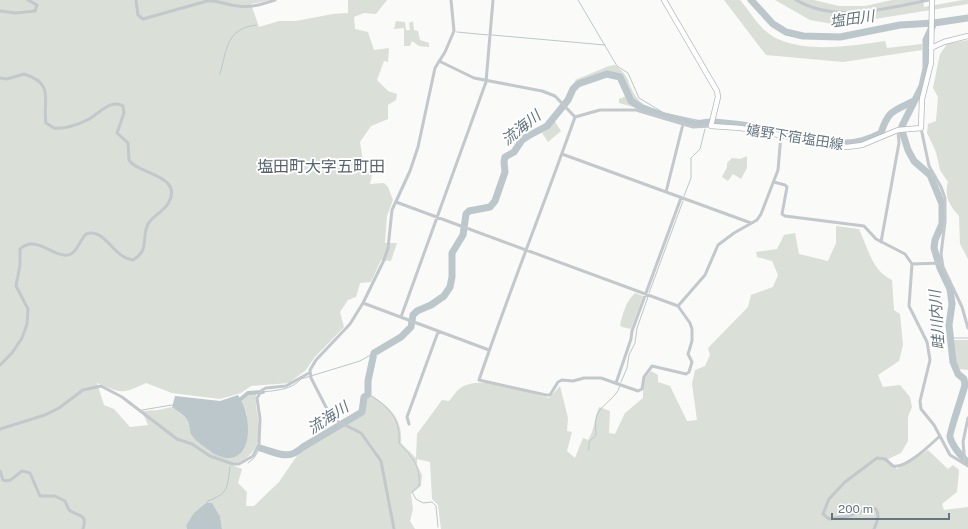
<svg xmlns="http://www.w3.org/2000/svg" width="968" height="529" font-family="'Public Sans','Noto Sans JP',sans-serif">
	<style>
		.green { fill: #dadfd7 }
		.water { fill: #bbc7cb }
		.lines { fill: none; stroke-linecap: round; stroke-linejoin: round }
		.stream { stroke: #bbc7cb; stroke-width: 1 }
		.canal { stroke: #bbc7cb; stroke-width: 4 }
		.river { stroke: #bbc7cb; stroke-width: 7 }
		.secondary-casing { stroke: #b3babf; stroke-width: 6 }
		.street { stroke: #c3c8cc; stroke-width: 3 }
		.secondary { stroke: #fff; stroke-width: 4.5 }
		.labels { text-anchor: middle; stroke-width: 4; stroke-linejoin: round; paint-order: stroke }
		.street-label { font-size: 14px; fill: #657683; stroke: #fff }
		.water-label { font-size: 15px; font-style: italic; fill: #60757c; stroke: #fff }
		.quarter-label { font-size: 16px; fill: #57646e; stroke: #fff }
	</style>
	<rect width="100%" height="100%" fill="#fafaf8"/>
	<path class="green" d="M0,0H271L251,4L259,27L279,21H296L333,14L348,13V0H387L376,14L364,13L354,17L355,29L368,32L374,50L389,48L388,62L384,61L377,80L388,91L397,94L396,100L388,105V119L371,126L360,142L364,166L372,175L370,184L384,183L388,187L393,200L387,216L385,243H397L391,261L381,260L371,282L360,283L356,297L348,300L340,312L344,327L314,358L306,370L289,383L251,386L241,393L220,399L172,393L146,383C120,395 122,393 97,383L104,405L114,409L130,427L148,425L142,411L158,410L172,407L187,419L192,436L211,452L247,415L242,401L251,393L256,394C255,403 257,410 258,419C262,443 255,457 232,465L242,469L238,483L247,492L246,506H254L279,482L296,457L306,448L363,414L366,398L371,395C390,407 403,419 401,443L416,458L417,434L442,400L449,401C452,398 455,392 459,389C479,373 526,392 549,398L560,386L568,418L567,431L572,432L567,451L575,458L583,438L588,440C595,430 594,418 599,407L610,411L609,433L615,434L625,413L643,398V381L651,371L658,375V382L670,386L687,421L697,420L692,384L695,370L705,366L710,355L708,348L748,307L751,295L773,287L778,275L772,261L757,257L756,252L777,249L784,235L795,233L799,254L828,261L836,243V226L859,229C868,248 872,271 892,280L894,310L900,314L903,345L899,361L878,375L883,387L900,385L910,397L912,407L908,417V441L901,453L888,459L897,469L928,450L948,469L953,465L959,470L957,492L942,504L944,510L968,507V529H441L438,505L432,499L430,462L417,459V465L422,475L421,486L411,494L413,509L410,521L415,529H222L220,516L212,503H206L186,526L187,529H0Z
		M724,0H740C749,10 757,25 768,33C796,55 853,46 885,41L887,48L922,44V50L843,62L766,55Z
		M775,0H814L839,6H865L892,0H923L924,7L963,0H968V4L838,25L810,20Z
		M396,21L405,22L406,30H410L409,23L413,21L414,30L418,31L420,40L429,43V47L419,46L412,41L410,46H404V28L394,29Z
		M968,40V272V259L960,244L959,216C949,205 944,196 948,182L940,170L936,152L927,133L928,124L936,121L938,97L933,88L940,54L947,44Z
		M615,65C632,78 626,83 637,98C647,112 680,116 696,121L695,123L664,116L642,106L633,107L619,103V99L631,94L622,76C606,68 593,77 577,83L575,80L609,66Z
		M554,120L561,131L548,142L542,133Z
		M747,156V168L741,179L733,174L728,181L722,177L727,167V163L732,158L740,159Z
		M635,293L643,296L631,329L622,327L620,325C623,313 626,301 635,293Z
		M953,340H968V370L960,369L955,361Z"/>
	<path class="water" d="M238,395C255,418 253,477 211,452C206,448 196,441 192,436C189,431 190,423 186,418C182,414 176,410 172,407L175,396L220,401Z
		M206,503H212L220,516L222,529H187L186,526L194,513Z"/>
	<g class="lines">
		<path class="stream" d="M578,0L617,66L628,73L639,98L664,113L706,122
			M457,32L488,35
			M492,35L605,45
			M220,74C227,49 226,29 256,25
			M684,196L691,178V158L700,149L705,129
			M649,293L683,201
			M949,338H968
			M621,382L627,368L629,355L635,343L637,328L648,297
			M263,392C278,390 291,390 301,379L360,361L374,353
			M368,394C388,406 401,418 399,443C412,457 421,466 419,486L412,492L416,499L423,503L432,502L436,506L438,527
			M142,410L172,405
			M589,450V442L596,435C596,430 595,423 596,419C598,405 616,400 620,386
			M248,463L254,458L260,448
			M207,504L208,501C229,493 227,488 230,467"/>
		<path class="canal" d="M241,399L248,393L263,392"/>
		<path class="river" d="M751,0L773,24L786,32L803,36L840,37L900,25L934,23L968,18
			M714,122C739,124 766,128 791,133C827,139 845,152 881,133C888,110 894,111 914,101
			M902,126L922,86L926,68V40L933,25
			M902,131L908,150L914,161L930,175L942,204V224L935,240L934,248L940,268L950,289L952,304L949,325L953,362L958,374L964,379L965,385C963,394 949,433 950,437C952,446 962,457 968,463
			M260,448C278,453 288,461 303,447L362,412L364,397L368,394V381L374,353L401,337L411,327L413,315L417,311L431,305L444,296L450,287L452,277V253L463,235L466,214L469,211L490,207L495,201L505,172L504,162L505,157L514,152L522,140L528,136L547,126L568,100L573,89L578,84L607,74L620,77L631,101L640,107L664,116L695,124L710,122"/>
		<g class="secondary-casing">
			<path id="secondary" d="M664,0L717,91L718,97L711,126L740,128L847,147L862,145L898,130L921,128L922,99L931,63L932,0
				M931,48L944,42L968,36"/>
		</g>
		<path class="street" d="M136,0L138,15L143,19L207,1C218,0 227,5 238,6C251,8 263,4 275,0
			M796,0C837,24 886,8 929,0
			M0,11L16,13L35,11L37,5L28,0
			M439,61L474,78L542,91L555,96L575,117
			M0,78L7,79L24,74C56,84 42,101 46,123L54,128C64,129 78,125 87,120C98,115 111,98 123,106L124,113L117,133L128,143L129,160C137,174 183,175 169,202C165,211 153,215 148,224C141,238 150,250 133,260C113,258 105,227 86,234C80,240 78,250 71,254C56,261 37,233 20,249V265L16,286L28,309L27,324L22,338L12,353L0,365
			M575,117L600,110H636L693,127L711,126
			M921,128L929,166L941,187L945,198V222L941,254L943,267L962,307L968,328
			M562,154L751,223
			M774,182L785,185L787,187L782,214L785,216L864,226L876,239L905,254L912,264L909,306L927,342L930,360L920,401L921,409L934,425L950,455L968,466
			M666,192L683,124
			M396,202L678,306L690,323L692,329V341L688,354L692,362L689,372L686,374L652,366L644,377L642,389L638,391L601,378H584L573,381L562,380L558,382L550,395H546L479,380C509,292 544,205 575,117
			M881,242L899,143L898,130
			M912,264L942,263
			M363,303L489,350
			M678,306L705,275L718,245L734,233L757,220L761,214L778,170L781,135
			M401,317L486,82L493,0
			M616,383L631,339L632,331L681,198
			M409,424L407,417L438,332
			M0,429L45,415L59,408L83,390L101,386L122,397L177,439L192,444L210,456L233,464H239L253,456L259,444L260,419L257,398L262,390L266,388L286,386L309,373
			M965,464L963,442L968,418
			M0,471L3,480C11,483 16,475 22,471L30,473L40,496H55L65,501L69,510C78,517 88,513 83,529
			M394,529L381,461L361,433L339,422L328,411L311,378L310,370L316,360L350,324L363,303L384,260L388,248L392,210L410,171L418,147L435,68L445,52L454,31L451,0
			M874,529C877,522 880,516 876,509L870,508L849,516L829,519L823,514L829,499L845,482L877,458L885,459L893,466C906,469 931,444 940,436"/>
		<use href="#secondary" class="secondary"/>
	</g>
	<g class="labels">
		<g class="street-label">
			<text transform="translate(795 137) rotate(9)" y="5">嬉野下宿塩田線</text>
		</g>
		<g class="water-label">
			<text transform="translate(852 19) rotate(-8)" y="5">塩田川</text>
			<text transform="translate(521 128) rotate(-39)" y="5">流海川</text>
			<text transform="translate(937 320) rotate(-94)" y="5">畦川内川</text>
			<text transform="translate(328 418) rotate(-33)" y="5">流海川</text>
		</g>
		<g class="quarter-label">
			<text x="321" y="172">塩田町大字五町田</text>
		</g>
	</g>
	<path d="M832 513v6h117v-6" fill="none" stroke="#657683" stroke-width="2"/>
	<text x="838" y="513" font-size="12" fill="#657683" stroke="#ffffff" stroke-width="3" paint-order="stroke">200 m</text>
</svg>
